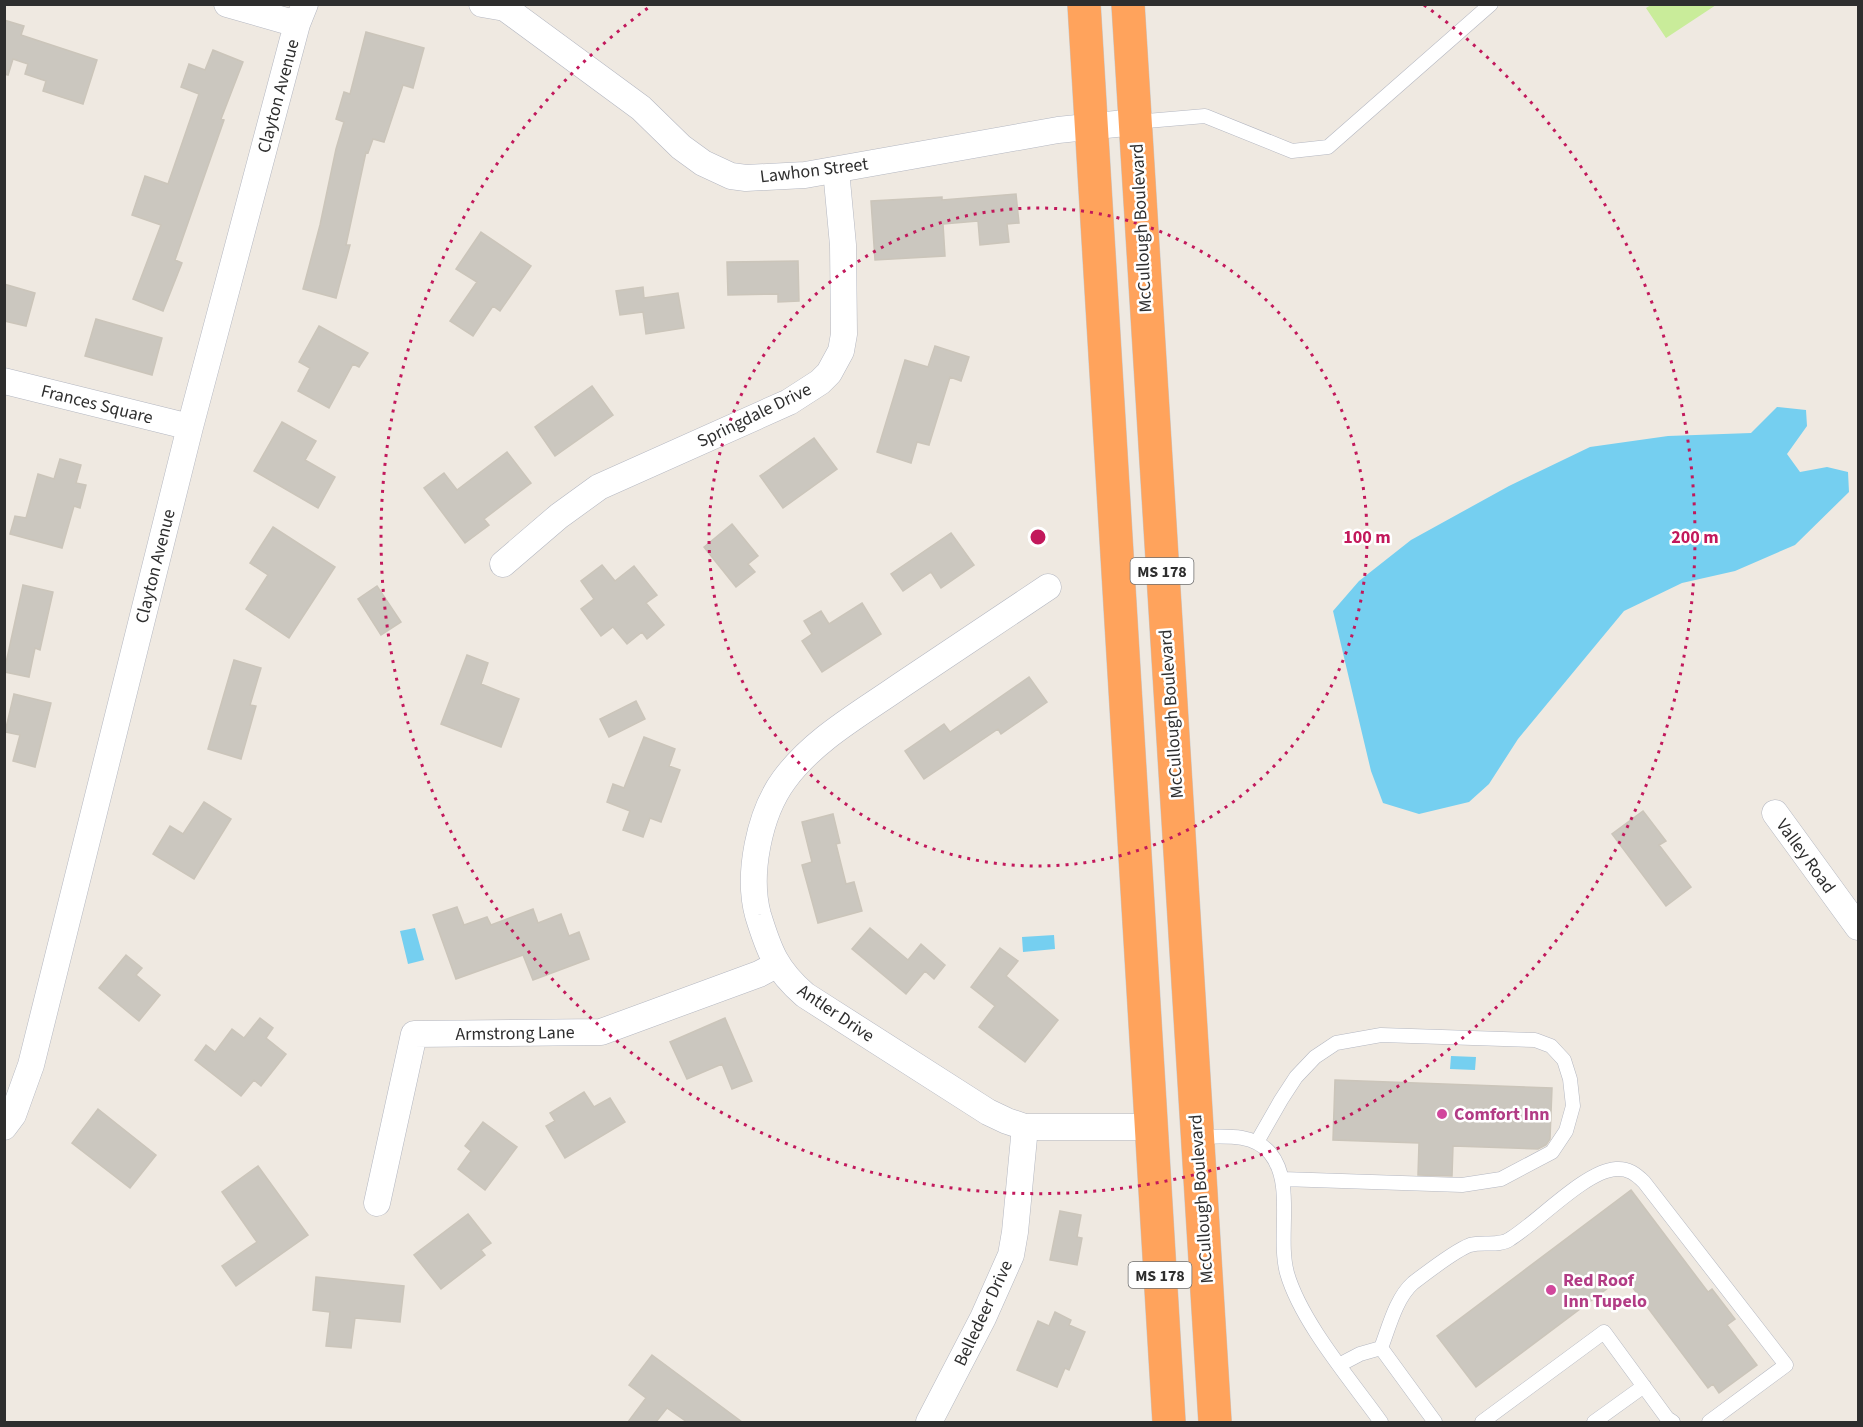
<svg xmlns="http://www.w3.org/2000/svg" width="1863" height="1427" font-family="'Source Sans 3',sans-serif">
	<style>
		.pitch { fill: #c9ec9a }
		.water { fill: #75cff0 }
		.building { fill: #cbc7bf; stroke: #cbc5ba; stroke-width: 1.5 }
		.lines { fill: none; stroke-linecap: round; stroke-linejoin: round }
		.lane-casing { stroke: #b4b7c1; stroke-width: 15 }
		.street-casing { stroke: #b4b7c1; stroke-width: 27 }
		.highway-casing { stroke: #c9c9c9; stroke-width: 34 }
		.lane { stroke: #fff; stroke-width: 14 }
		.street { stroke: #fff; stroke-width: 26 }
		.highway { stroke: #ffa35c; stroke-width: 33 }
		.ring { fill: none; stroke: #c2185b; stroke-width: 3; stroke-dasharray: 3 6 }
		.hotel-dot { fill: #d1479c; stroke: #fff; stroke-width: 2 }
		.labels { text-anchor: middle; stroke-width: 5; stroke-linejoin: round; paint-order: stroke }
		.shield { fill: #fff; stroke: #6d6d6d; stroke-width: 1.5 }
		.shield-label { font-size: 16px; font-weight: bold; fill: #2e2e2e }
		.street-label { font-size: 18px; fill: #2e2e2e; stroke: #fff }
		.hotel-label { font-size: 18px; font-weight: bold; fill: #b23c85; stroke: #fff; text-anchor: start }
		.centre { fill: #c2185b; stroke: #fff; stroke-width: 3 }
		.ring-label { font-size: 18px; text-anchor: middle; font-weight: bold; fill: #c2185b; stroke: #fff; stroke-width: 5; stroke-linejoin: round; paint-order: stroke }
	</style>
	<rect width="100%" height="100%" fill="#efe9e1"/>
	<path class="pitch" d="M1651,5V4L1716,5L1666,38L1646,8Z"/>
	<path class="water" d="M1777,407L1806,410L1807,426L1787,454L1800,472L1827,467L1848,472L1849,492L1795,545L1735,571L1682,583L1624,611L1518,739L1489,784L1469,802L1419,814L1383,803L1371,771L1333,611L1359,581L1411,540L1509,486L1590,447L1668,436L1751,433Z
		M415,928L424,960L408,964L400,931Z
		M1054,935L1055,949L1023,952L1022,937Z
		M1451,1056L1476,1057L1475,1070L1450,1069Z"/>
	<path class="building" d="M4,20L24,26L21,35L97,60L83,104L43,91L46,81L25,74L28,64L13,59L8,75L4,74Z
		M366,32L424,48L413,88L403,85L384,142L373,139L368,153L366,152L346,245H350L336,298L303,289L320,225L336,149L344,122L336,119L344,92L350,94Z
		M213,50L243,62L221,119L224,120L175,260L182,263L163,311L133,299L161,225L132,215L145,176L168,184L199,94L181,87L189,64L205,70Z
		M1016,194L1019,223L1007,224L1009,242L980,245L978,221L943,224L945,256L875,260L871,201L942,197V200Z
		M481,232L531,266L500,311L493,306L473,336L450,321L477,282L456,269Z
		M798,261L799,301L778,302V294L728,295L727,262Z
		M4,284L35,293L26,326L4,321Z
		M643,287L644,298L678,293L684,328L646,334L643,312L620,315L616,291Z
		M96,319L162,338L152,375L85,356Z
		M319,326L368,353L359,367L353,364L329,408L298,391L310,368L299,362Z
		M935,346L969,357L961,381L950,377L929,445L917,442L911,463L877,452L905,360L928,367Z
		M592,386L613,415L555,456L535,427Z
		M282,422L316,441L305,460L335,477L318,508L254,471Z
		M814,438L837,469L783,508L760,476Z
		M507,452L531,483L484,519L489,525L465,543L424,488L444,473L457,490Z
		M60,459L81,465L76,483L86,485L80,508L74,506L62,548L10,534L15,516L26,518L38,474L54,479Z
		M732,524L758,556L748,564L755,572L736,587L704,547Z
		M273,527L335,567L289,638L246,609L268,575L250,563Z
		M951,533L974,565L941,588L931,572L903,591L891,574Z
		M602,565L615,581L634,566L657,595L646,603L664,625L647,639L642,632L627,644L613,627L601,636L581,609L594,599L581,581Z
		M23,585L53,592L40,650L35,648L29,677L4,672Z
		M377,586L401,622L381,635L358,599Z
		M862,603L881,634L822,672L802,641L812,634L804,621L821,611L829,624Z
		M467,655L488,663L481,684L519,699L501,747L441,724Z
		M234,660L261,668L250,705L256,706L241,759L208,749Z
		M1029,677L1047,702L1001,734L998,729L924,779L905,751L944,724L950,732Z
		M14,694L51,703L35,767L13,761L20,735L5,732Z
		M636,701L645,719L609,737L600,719Z
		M644,737L675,749L669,766L680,770L661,822L650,818L643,837L623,830L630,811L607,802L613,784L624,788Z
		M204,802L231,819L194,879L153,854L170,826L183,834Z
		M1643,811L1666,841L1659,845L1691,887L1666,906L1612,834Z
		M833,814L840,843L836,844L846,884L854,882L862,911L818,923L802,865L812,862L802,822Z
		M457,907L464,925L487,917L491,925L533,909L538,923L561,914L569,936L579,932L589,959L533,980L523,955L456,979L433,915Z
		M870,928L908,960L921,944L945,965L934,979L925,971L906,994L852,949Z
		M1000,948L1018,961L1006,976L1058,1020L1025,1062L979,1027L995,1006L971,987Z
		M126,955L142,968L136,975L160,995L139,1021L99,988Z
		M260,1018L273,1028L266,1038L286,1054L261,1086L254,1080L241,1096L195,1060L206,1045L215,1052L232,1029L244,1038Z
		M725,1018L752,1081L732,1089L722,1064L687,1079L670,1042Z
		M1335,1080L1552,1088L1550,1139L1546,1145L1538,1149L1453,1146L1452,1176L1418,1175L1419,1143L1333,1140Z
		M584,1092L594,1107L610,1098L625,1122L565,1158L546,1126L555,1121L550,1113Z
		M98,1109L156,1155L130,1188L72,1143Z
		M483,1122L517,1147L485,1190L458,1169L471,1151L465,1146Z
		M258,1166L308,1235L236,1286L222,1266L257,1242L222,1192Z
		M1631,1190L1708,1292L1712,1289L1735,1319L1727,1325L1757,1365L1719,1393L1713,1384L1708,1388L1624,1276L1476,1387L1437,1336Z
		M1060,1211L1081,1215L1077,1237L1082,1238L1077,1265L1050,1260Z
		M468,1214L491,1243L481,1250L485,1255L441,1289L414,1255Z
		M316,1277L404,1286L400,1322L355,1318L351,1348L326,1346L330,1312L313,1310Z
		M1055,1312L1071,1320L1069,1325L1085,1332L1069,1370L1065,1368L1057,1387L1017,1370L1038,1321L1049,1326Z
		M652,1355L742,1422H687L667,1408L656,1422H628L646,1398L629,1385Z"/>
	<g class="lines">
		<g class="lane-casing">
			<path id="lane" d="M1135,122L1205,116L1292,151L1328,147L1491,4
				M1197,1137C1221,1137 1252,1132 1270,1153C1295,1183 1277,1236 1287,1273C1301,1322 1351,1380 1381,1422
				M1257,1142L1281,1100L1296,1077L1315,1057L1336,1043L1381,1035L1535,1040L1551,1046L1564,1060L1570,1079L1573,1106L1566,1131L1552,1152L1501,1179L1462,1185L1282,1179
				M1381,1348C1389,1327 1396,1298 1413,1283C1426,1273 1456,1250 1470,1245C1483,1241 1499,1247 1510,1239C1538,1222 1585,1171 1616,1169C1628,1168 1636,1174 1644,1182L1786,1365L1709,1422
				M1339,1365L1360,1354L1381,1348L1435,1422
				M1482,1422L1604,1332L1667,1418L1673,1422
				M1594,1422L1644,1386"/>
		</g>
		<g class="street-casing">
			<path id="street" d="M227,4L297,24
				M482,4L505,8L641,108L681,147L703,163L731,176L746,178L805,175L1058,130L1135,122
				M4,381L190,427
				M503,564L559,516L599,487L789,402L820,382L829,373L841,351L844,334L843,245L836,170
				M1048,587C999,620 949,653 900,686C860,714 813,740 784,780C759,814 747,875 758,915C769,951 776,970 805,995L988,1112L1007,1121L1025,1127H1151
				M1775,813L1858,927
				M4,1127L13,1115L31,1065L190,427L297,24L305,4
				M377,1203L414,1034L601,1032L759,974L776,965
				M929,1422L983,1318L1011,1255L1015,1232L1025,1127"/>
		</g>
		<g class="highway-casing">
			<path id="highway" d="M1084,4L1169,1422
				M1128,4L1215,1422"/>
		</g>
		<use href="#lane" class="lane"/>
		<use href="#street" class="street"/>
		<use href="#highway" class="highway"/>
	</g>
	<g class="ring">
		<circle cx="1038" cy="537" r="329"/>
		<path d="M1424 5A657 657 0 1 1 652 5"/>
	</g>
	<g class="hotel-dot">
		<circle cx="1442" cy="1114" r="6"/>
		<circle cx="1551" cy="1290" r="6"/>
	</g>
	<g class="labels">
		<g class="shield">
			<rect x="1130.5" y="558" width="63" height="26" rx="4.5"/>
			<rect x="1128.5" y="1262" width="63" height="26" rx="4.5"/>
		</g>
		<g class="shield-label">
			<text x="1162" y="577">MS 178</text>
			<text x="1160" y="1281">MS 178</text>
		</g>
		<g class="street-label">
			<text transform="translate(278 96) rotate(-75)" y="6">Clayton Avenue</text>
			<text transform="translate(814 170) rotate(-7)" y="6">Lawhon Street</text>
			<text transform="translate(1141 228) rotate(-93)" y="6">McCullough Boulevard</text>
			<text transform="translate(97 404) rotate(14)" y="6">Frances Square</text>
			<text transform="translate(754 415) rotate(-26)" y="6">Springdale Drive</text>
			<text transform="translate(155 566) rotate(-76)" y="6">Clayton Avenue</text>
			<text transform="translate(1171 714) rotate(-94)" y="6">McCullough Boulevard</text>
			<text transform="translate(1806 856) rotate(54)" y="6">Valley Road</text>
			<text transform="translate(836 1013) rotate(34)" y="6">Antler Drive</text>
			<text transform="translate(515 1033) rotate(-1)" y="6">Armstrong Lane</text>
			<text transform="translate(1201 1199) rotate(-94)" y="6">McCullough Boulevard</text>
			<text transform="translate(983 1313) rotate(-65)" y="6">Belledeer Drive</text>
		</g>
		<g class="hotel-label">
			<text x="1454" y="1120">Comfort Inn</text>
			<text x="1563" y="1286">Red Roof<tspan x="1563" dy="21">Inn Tupelo</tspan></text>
		</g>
	</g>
	<circle cx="1038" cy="537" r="9" class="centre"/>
	<g class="ring-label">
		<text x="1367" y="543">100 m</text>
		<text x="1695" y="543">200 m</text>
	</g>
	<rect width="1863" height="1427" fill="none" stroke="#2e2e2e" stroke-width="12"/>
</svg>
